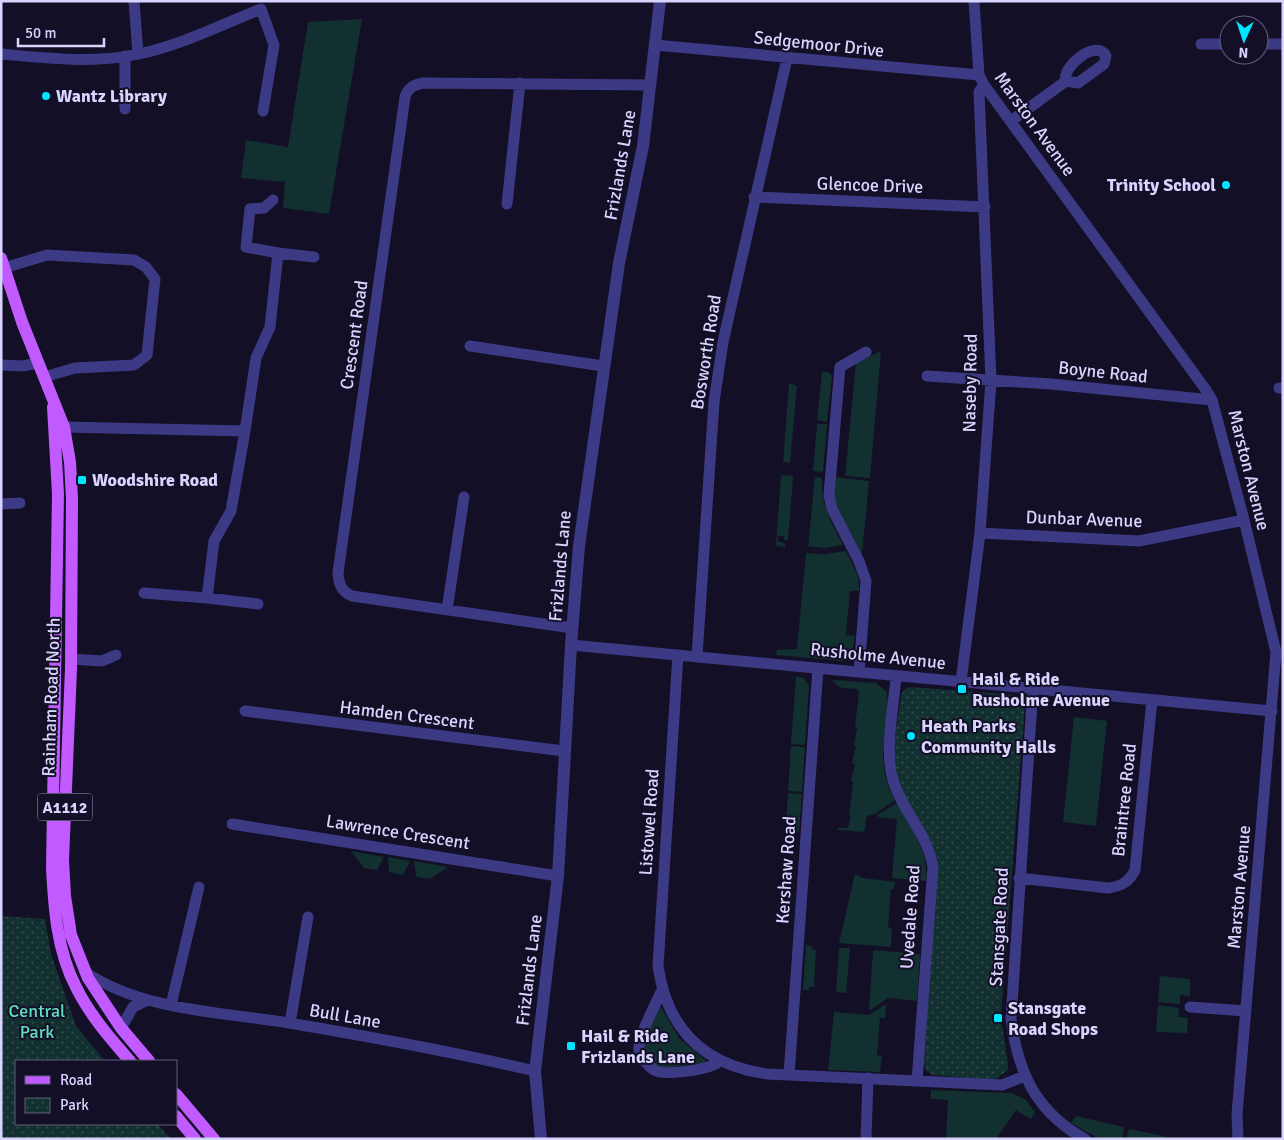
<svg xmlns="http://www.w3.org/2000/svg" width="1284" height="1140" font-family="Signika,sans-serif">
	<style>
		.green { fill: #12302f }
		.park { fill: url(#park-dots) }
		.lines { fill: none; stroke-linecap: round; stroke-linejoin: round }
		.minor { stroke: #3d3a85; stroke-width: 11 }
		.tertiary { stroke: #3d3a85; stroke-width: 12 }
		.primary { stroke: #c25bff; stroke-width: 12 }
		.poi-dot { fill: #00e5ff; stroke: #130f26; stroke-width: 2 }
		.labels { text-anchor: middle; stroke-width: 4; stroke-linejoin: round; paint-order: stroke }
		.shield { fill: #130f26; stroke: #9e99be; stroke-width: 1 }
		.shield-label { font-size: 16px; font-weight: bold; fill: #d9d4ff }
		.street-label { font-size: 18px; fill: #d9d4ff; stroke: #130f26 }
		.poi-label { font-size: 18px; font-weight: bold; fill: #d9d4ff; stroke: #130f26; text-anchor: start }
		.park-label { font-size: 18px; fill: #5fe0c0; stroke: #130f26 }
	</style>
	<defs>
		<pattern id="park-dots" width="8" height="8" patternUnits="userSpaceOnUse" patternTransform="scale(1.25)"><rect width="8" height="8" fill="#12302f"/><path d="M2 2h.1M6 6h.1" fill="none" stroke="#344d4e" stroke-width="1.8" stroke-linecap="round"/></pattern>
	</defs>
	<rect width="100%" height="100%" fill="#130f26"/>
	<path class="green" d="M362,19L329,214L283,208L285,182L241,178L246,140L288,147L308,22Z
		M881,351L870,478L845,476L856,363Z
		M822,372H828L832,376L827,422L817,420Z
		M789,383L797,386L790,463L783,462Z
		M817,424H827L823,472L813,471Z
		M781,475L793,476V479L788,540H784V536H778V542L785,543V547L776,546Z
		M815,477L822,478C821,506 830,520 843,545L824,548L808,546Z
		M834,477L869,481L862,555L835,504Z
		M846,551C853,564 860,576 859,591H850L846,635L855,636L852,655L842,661L776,655L777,650L797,649L806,553L825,554Z
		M796,676L804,678L809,686L805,745L791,744Z
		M835,680L876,683L887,692C892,735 871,755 895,800L875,814L867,816L864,832L838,830V828H848L851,817L849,816L853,782L851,781L855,764L852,763L856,746L854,745L857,728L855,727L859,693L857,689L841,688L832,681Z
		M1074,717L1107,721L1096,826L1063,822Z
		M791,746L805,747L802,792L788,791Z
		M788,793L802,794L799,831L793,836H785Z
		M897,803C911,828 929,851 926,881L892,878L897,819L878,817L877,815Z
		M351,851L384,857L377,870L364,868Z
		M388,857L410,861L403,875L389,872Z
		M414,861L448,867L430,879L416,877Z
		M855,874L863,878L895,882L894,889H891L888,928L892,929L891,947L839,943Z
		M806,945L812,946V949L816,950L814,987H809V990H803Z
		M839,948H850L846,993L836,992Z
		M873,950L920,954L917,1001L888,998L869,1011Z
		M1160,976L1190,979V996L1180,995V1004L1158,1002Z
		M886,1004L885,1018H880L877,1055L882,1056L880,1072L828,1070L834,1012L869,1015Z
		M1158,1005L1179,1008L1178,1017L1188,1018L1187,1033L1156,1032Z
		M661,1007L679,1038L707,1062L706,1063L663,1068L655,1066L645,1053L643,1046L658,1008Z
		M931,1090L1012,1093L1026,1100L1035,1112L1031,1119L1016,1110L996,1139H946L948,1100L931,1099Z
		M1076,1116L1124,1127L1123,1139H1099L1071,1123Z
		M1129,1129H1130L1177,1139H1126Z"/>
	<path class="park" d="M910,687L1016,695L1025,705L1002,1000L1001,1019L1008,1063L1007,1071L994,1080L932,1075L925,1069L924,1063L938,860C929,832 909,810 899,784C889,757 898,722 901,695L904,690Z
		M1,916L45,919L51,954L76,1026L105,1061H16V1124H158L171,1139H1Z"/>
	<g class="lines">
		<path class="minor" d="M134,1L138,54
			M974,1L979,75L984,85L1206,390L1212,400L1244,520L1276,652L1237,1114L1238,1139
			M1201,44H1229
			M1259,44H1283
			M655,45L979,75
			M1,54C47,58 93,64 139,54C181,45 221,25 261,9L274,45L263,111
			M125,56V109
			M1011,121L1066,81C1061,67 1097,38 1106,56L1104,64L1078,83L1066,81
			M754,197L985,207
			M507,204L520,83
			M278,253L314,257
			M4,268L47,255L134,260L146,267L155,279L147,355L134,365L75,368L44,377
			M470,346L603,366
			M1,365L23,366L38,363
			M927,376L1051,384L1212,400
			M1279,388H1283
			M64,427L245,431L256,358L270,327L278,253L246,247L250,209L264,208L273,200
			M245,431L231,511L214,541L207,598L258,604
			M1,504L20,503
			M980,533L1139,541L1244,520
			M144,593L207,598
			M447,610L464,497
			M572,628L352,596C341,591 339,585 338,573L405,97C408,88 413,85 423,83L651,85
			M571,645L1272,711
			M678,655L658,966C667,1029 703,1065 767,1074L1002,1085L1025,1076
			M697,656L714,402L723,342L787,58
			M71,659L102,661L116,655
			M859,672L866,581L859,561L832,509L829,495L840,367L866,352
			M896,676C894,706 884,751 893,780C902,811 928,834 933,867L917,1081
			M961,682L980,533L991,381L979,92L984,85
			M1033,688L1011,1019C1018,1073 1036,1112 1085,1139
			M245,711L564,751
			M232,824L558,876
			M1019,878L1108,888C1122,886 1129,882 1135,870L1152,700
			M85,972C143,1011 222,1012 289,1023C372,1037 454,1052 535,1071
			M661,992C656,1003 637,1039 639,1050C641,1057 649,1068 656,1071C666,1075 713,1070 719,1061
			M171,1005L199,887
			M1190,1007L1246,1011
			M290,1023L308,917
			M121,1028L133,1007L148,1000
			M789,1075L818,668
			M866,1139L868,1078"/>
		<path class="tertiary" d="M541,1139L535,1071L558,876L571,645L579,546L619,263L643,146L660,1"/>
		<path class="primary" d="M1,258L22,322L64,427L70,462L72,499L71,669L63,860L65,896L71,935L88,978L121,1028L149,1061
			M53,407L58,494L52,868C54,908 57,951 76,987C89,1014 110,1038 130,1061
			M176,1094L214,1139
			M176,1116L195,1139"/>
	</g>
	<g class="poi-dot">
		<circle cx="46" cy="96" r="5"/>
		<circle cx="1226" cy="185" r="5"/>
		<rect x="77" y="475" width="10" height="10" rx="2.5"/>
		<rect x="957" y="684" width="10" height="10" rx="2.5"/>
		<circle cx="911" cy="736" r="5"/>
		<rect x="993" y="1013" width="10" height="10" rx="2.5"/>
		<rect x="566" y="1041" width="10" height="10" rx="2.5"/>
	</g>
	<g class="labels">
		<rect class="shield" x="37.5" y="793.5" width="55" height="27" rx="4"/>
		<g class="shield-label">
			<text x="65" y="813">A1112</text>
		</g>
		<g class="street-label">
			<text transform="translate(819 44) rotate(6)" y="6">Sedgemoor Drive</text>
			<text transform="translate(1035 124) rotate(54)" y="6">Marston Avenue</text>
			<text transform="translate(620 165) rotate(-80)" y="6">Frizlands Lane</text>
			<text transform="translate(870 185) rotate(2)" y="6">Glencoe Drive</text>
			<text transform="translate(354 335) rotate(-82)" y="6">Crescent Road</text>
			<text transform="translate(706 352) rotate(-81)" y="6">Bosworth Road</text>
			<text transform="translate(1103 372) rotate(6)" y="6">Boyne Road</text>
			<text transform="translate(970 383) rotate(-89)" y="6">Naseby Road</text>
			<text transform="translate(1249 470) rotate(76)" y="6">Marston Avenue</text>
			<text transform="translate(1084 519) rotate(2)" y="6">Dunbar Avenue</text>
			<text transform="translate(560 566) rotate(-85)" y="6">Frizlands Lane</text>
			<text transform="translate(878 656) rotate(6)" y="6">Rusholme Avenue</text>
			<text transform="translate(51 697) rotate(-88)" y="6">Rainham Road North</text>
			<text transform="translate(407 715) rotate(7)" y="6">Hamden Crescent</text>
			<text transform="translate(1124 800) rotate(-84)" y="6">Braintree Road</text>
			<text transform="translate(649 822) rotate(-86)" y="6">Listowel Road</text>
			<text transform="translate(398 832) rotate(9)" y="6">Lawrence Crescent</text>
			<text transform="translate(786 870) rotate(-86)" y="6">Kershaw Road</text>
			<text transform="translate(1239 887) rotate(-85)" y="6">Marston Avenue</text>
			<text transform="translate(910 917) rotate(-86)" y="6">Uvedale Road</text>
			<text transform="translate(999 927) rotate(-87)" y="6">Stansgate Road</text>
			<text transform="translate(529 970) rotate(-83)" y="6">Frizlands Lane</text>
			<text transform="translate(345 1016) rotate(10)" y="6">Bull Lane</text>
		</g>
		<g class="poi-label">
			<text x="56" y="102">Wantz Library</text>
			<text x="1216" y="191" text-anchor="end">Trinity School</text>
			<text x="92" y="486">Woodshire Road</text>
			<text x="972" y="685">Hail &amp; Ride<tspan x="972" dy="21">Rusholme Avenue</tspan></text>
			<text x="921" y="732">Heath Parks<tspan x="921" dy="21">Community Halls</tspan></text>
			<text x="1008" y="1014">Stansgate<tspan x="1008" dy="21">Road Shops</tspan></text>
			<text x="581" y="1042">Hail &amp; Ride<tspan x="581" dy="21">Frizlands Lane</tspan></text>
		</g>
		<g class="park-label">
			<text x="37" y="1017">Central<tspan x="37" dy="21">Park</tspan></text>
		</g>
	</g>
	<rect width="1284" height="1140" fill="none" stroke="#d9d4ff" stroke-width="5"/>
	<rect x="15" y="1060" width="162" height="65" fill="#130f26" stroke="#625e7d"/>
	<rect x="25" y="1076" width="25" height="8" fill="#c25bff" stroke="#625e7d"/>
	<text x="60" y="1085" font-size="15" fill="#d9d4ff">Road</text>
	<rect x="25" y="1098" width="25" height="15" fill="url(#park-dots)" stroke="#625e7d"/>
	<text x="60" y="1110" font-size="15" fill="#d9d4ff">Park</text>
	<g transform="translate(1244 40) rotate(183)"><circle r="24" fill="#130f26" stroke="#625e7d"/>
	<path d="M0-4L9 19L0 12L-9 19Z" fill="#00e5ff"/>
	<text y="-8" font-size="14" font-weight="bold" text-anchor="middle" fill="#d9d4ff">N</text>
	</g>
	<path d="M18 38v8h86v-8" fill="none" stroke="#d9d4ff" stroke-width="2.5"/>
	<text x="25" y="38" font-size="15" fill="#d9d4ff" stroke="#130f26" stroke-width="4" paint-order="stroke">50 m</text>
</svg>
